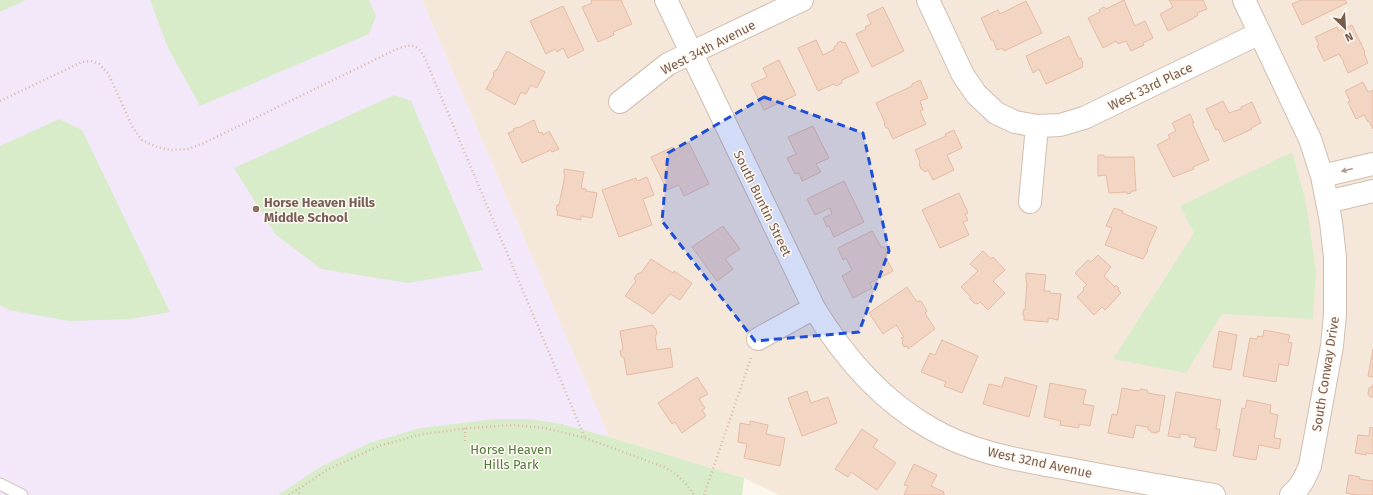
<svg xmlns="http://www.w3.org/2000/svg" width="1373" height="495" font-family="'Fira Sans',sans-serif">
	<style>
		.residential { fill: #f5e8da }
		.education { fill: #f3e8fa }
		.green { fill: #d8ecc9 }
		.building { fill: #f3d5c3; stroke: #e6bba3 }
		.lines { fill: none; stroke-linecap: round; stroke-linejoin: round }
		.lane-casing { stroke: #d1beb0; stroke-width: 13 }
		.street-casing { stroke: #d1beb0; stroke-width: 24 }
		.path { stroke: #d9b8a5; stroke-width: 2.5; stroke-dasharray: 1 3; stroke-linecap: butt }
		.lane { stroke: #fff; stroke-width: 11 }
		.street { stroke: #fff; stroke-width: 22 }
		.oneway { fill: #af9d94 }
		.marked { fill: #1d4ed8; fill-opacity: 0.2; stroke: #1d4ed8; stroke-width: 3; stroke-dasharray: 8 5; stroke-linejoin: round }
		.education-dot { fill: #8d6e63; stroke: #fffaf3; stroke-width: 1.5 }
		.labels { text-anchor: middle; stroke-width: 3; stroke-linejoin: round; paint-order: stroke }
		.street-label { font-size: 13px; fill: #7a5c4d; stroke: #fffaf3 }
		.education-label { font-size: 13px; font-weight: bold; fill: #785e54; stroke: #fffaf3; text-anchor: start }
		.park-label { font-size: 13px; fill: #537a41; stroke: #fffaf3 }
	</style>
	<rect width="100%" height="100%" fill="#fdf6ec"/>
	<path class="residential" d="M422,0H1373V495H779L744,478L609,437Z"/>
	<path class="education" d="M0,0H422L609,437L562,424L532,419L320,467L278,495H0Z"/>
	<path class="green" d="M0,0H26L0,12Z
		M150,0H369L376,16L369,34L200,106L168,48Z
		M394,95L411,101L483,270L408,283L321,269L275,234L234,168Z
		M59,119L82,130L170,312L131,319L69,321L9,310L0,305V146Z
		M1292,152L1306,202L1316,271L1313,319L1222,314L1186,373L1113,359L1194,233L1180,206Z
		M495,419H532L562,424L609,437L744,478L742,495H278L320,467L369,443L420,428Z"/>
	<path class="building" d="M591,0H621L632,24L613,32L614,35L598,42L582,7L592,3Z
		M1124,0L1135,26L1145,21L1153,38L1143,43L1144,45L1131,51L1126,41L1118,44L1116,41L1103,48L1088,18L1100,12L1099,10L1104,7L1106,9Z
		M1169,0H1203L1207,9L1197,13L1198,15L1192,19L1168,31L1160,14L1173,7Z
		M1301,0H1345L1347,3L1302,25L1292,4Z
		M1026,1L1042,33L1004,51L1002,48L997,50L993,40H991L981,18L998,10L1000,14Z
		M563,6L584,50L568,58L563,48L557,52L555,49L546,54L530,21Z
		M883,7L904,51L872,67L856,34L866,29L865,27L871,24L867,15Z
		M1352,25L1365,52L1364,53L1368,63L1348,73L1343,62H1344L1339,54L1324,61L1317,46L1319,45L1315,37L1337,27L1339,31Z
		M1069,36L1079,59L1081,58L1083,63L1082,64L1083,67L1046,84L1039,69L1033,73L1026,56Z
		M816,40L823,55L835,49L834,47L837,45V43L841,41L842,43L845,42L859,72L842,80V83L836,86L834,84L818,91L798,48Z
		M507,51L545,72L537,88L531,85L526,94L521,92L515,105L486,89L494,75L493,74L495,70L496,71Z
		M779,60L796,95L764,110L751,84L767,77L763,68Z
		M920,80L928,98L920,101L923,110L920,111L926,124L893,139L888,128H886L884,124L885,123L876,103L912,86V84Z
		M1363,82L1368,92L1373,90V129L1369,121L1368,122L1364,115L1356,119L1348,102L1350,101L1345,91Z
		M1223,101L1229,113L1241,109V107L1252,102L1261,123L1251,128L1252,129L1224,142L1218,129L1216,130L1206,109Z
		M1190,114L1194,123H1192L1209,160L1193,167L1194,169L1173,177L1157,145L1170,138L1168,135L1176,131L1172,123Z
		M534,120L539,133L542,132L543,135L549,131L559,149L552,152L551,150L522,163L508,133L514,131L513,129L518,127V128Z
		M813,126L829,158L816,164L821,172L802,181L799,173L795,174L787,158L796,154L788,137Z
		M954,130L962,148L947,155L954,170L933,180L928,170L925,172L921,169L919,164L920,162L915,150L946,136L945,134Z
		M689,143L709,184L684,196L679,185L667,190L651,157L673,147L674,150Z
		M1098,155H1104V157H1134L1136,191H1131V193L1127,194V192L1109,193L1106,175L1098,176Z
		M564,169L584,172L581,188L586,189V191L597,193L592,218L581,216V220L557,215L558,211L556,210L557,205H559L565,175L564,174Z
		M647,177L654,195L643,199L652,225L619,237L602,190L636,178L637,181Z
		M844,181L864,222L834,237L829,226L827,227L823,218L832,214L830,208L815,215L807,199Z
		M959,193L968,213L965,214L968,220L963,222L969,235L940,248L922,210Z
		M1114,208L1123,211L1122,213L1157,227L1147,250L1148,251L1143,259L1105,245L1112,228L1106,226Z
		M723,226L740,249L725,259L733,269L717,281L692,247Z
		M872,231L881,247H882L885,248L887,253L886,255L885,256L893,271L870,283L872,288L853,298L842,276L852,270L846,258L843,260L838,248Z
		M983,251L991,259L993,257L1005,270L993,281L1005,293L988,310L980,302L978,304L974,303L970,299V296L961,287L978,271L970,264Z
		M1098,255L1111,267L1104,276L1115,287L1116,285L1119,288L1118,290L1121,293L1105,310L1102,307L1094,315L1077,297L1084,290L1083,288L1087,285L1075,273L1088,260L1091,262Z
		M651,259L673,273L674,271L692,283L680,300L670,294L653,314L625,296L636,281L634,279L638,273H641Z
		M1026,273L1046,275L1044,291H1050V293L1061,294L1058,320L1048,318V322L1024,320V315H1023V310H1025L1027,282H1026Z
		M907,287L917,302L919,301H921L927,311L925,313L935,329L908,349L907,346L904,347L902,343L903,340L901,338L904,337L896,325L883,334L869,313Z
		M653,325L654,328L656,329L657,334L655,336L657,350L670,348L673,367L627,375L624,358L621,356L620,351L623,349L620,331Z
		M1264,330L1290,335L1288,342L1292,343L1288,366L1279,364L1276,382L1243,376L1250,338L1257,339L1258,336L1263,337Z
		M1219,331L1237,335L1231,370L1213,367Z
		M942,340L978,356L962,393L944,386L946,382L921,372L930,353L935,355Z
		M1373,349V377L1368,376Z
		M697,377L708,394L699,399L705,408L702,410L706,416L682,433L675,422L672,424L658,403Z
		M1005,377L1037,386L1029,417L983,404L989,384L1002,387Z
		M1050,383L1086,390L1083,404L1094,406L1090,426L1079,424V428L1060,425L1061,421L1044,417Z
		M1373,384V397H1370L1368,394L1369,388L1373,386Z
		M1122,388L1138,391L1141,389L1147,390L1148,393L1165,396L1159,432L1157,431V433L1151,432L1150,430H1148V427L1136,425L1133,438L1108,433L1112,414L1117,415Z
		M807,391L811,403L828,397L837,423L802,436L788,398Z
		M1176,392L1221,400L1216,429H1220L1216,451L1194,447L1196,438L1189,437V435L1180,434V438L1168,436Z
		M1247,400L1271,405L1270,413L1278,415L1274,438L1281,439L1279,449L1259,445L1256,460L1233,456L1242,408L1245,409Z
		M750,421L768,425L766,434L785,438L780,466L744,458L747,444L738,442L740,423L750,425Z
		M1370,427L1373,428V454L1366,453V455L1355,453L1358,435L1369,436Z
		M862,429L878,440L873,447L896,463L877,490L851,472L848,477L835,469Z
		M914,464L937,475L931,486L944,492L943,494L945,495H904L908,486L904,485Z
		M1349,475L1360,477L1359,479L1373,481V495H1355L1346,493Z"/>
	<g class="lines">
		<g class="lane-casing">
			<path id="lane" d="M0,484L22,495"/>
		</g>
		<g class="street-casing">
			<path id="street" d="M666,0L814,308C843,356 881,400 930,428C974,454 1025,461 1074,470C1121,479 1167,487 1214,495
				M928,0L963,75L976,94L996,113L1015,122L1037,126L1060,125L1084,118L1260,33
				M1244,0L1310,139L1322,176L1331,222L1335,257V314L1332,346L1310,466C1305,477 1301,487 1291,495
				M620,102L668,64L802,0
				M1322,176L1373,164
				M1030,202L1037,126
				M1327,202L1373,191
				M758,339L814,308"/>
		</g>
		<path class="path" d="M0,101L82,62L91,61L99,64L108,73L133,128L142,140L157,147L171,150L188,149L204,143L399,48C412,44 416,44 424,56L585,438
			M465,428V442
			M296,490L301,495
			M289,495L329,469L379,446L422,434L471,428L514,425L545,428L585,438L664,467C678,475 685,481 694,495
			M704,495L751,358"/>
		<use href="#lane" class="lane"/>
		<use href="#street" class="street"/>
	</g>
	<defs><path id="oneway-solid" d="M-6-.8H1V-3.2L6.5 0L1 3.2V.8H-6Z"/></defs>
	<use class="oneway" href="#oneway-solid" transform="translate(1347 170) rotate(166)"/>
	<path class="marked" d="M764,97L863,133L889,251L859,332L755,341L662,221L668,153Z"/>
	<circle class="education-dot" cx="256" cy="209" r="4"/>
	<g class="labels">
		<g class="street-label">
			<text transform="translate(708 47) rotate(-27)" y="5">West 34th Avenue</text>
			<text transform="translate(1150 86) rotate(-26)" y="5">West 33rd Place</text>
			<text transform="translate(763 203) rotate(64)" y="5">South Buntin Street</text>
			<text transform="translate(1325 374) rotate(-81)" y="5">South Conway Drive</text>
			<text transform="translate(1040 462) rotate(12)" y="5">West 32nd Avenue</text>
		</g>
		<g class="education-label">
			<text x="264" y="207">Horse Heaven Hills<tspan x="264" dy="15">Middle School</tspan></text>
		</g>
		<g class="park-label">
			<text x="511" y="454">Horse Heaven<tspan x="511" dy="15">Hills Park</tspan></text>
		</g>
	</g>
	<g transform="translate(1345 28) rotate(155)" stroke="#fffaf3" stroke-width="3" paint-order="stroke">
	<path d="M0-3L7 15L0 10L-7 15Z" fill="#7a5c4d"/>
	<text y="-6" font-size="11" font-weight="bold" text-anchor="middle" fill="#7a5c4d">N</text>
	</g>
</svg>
